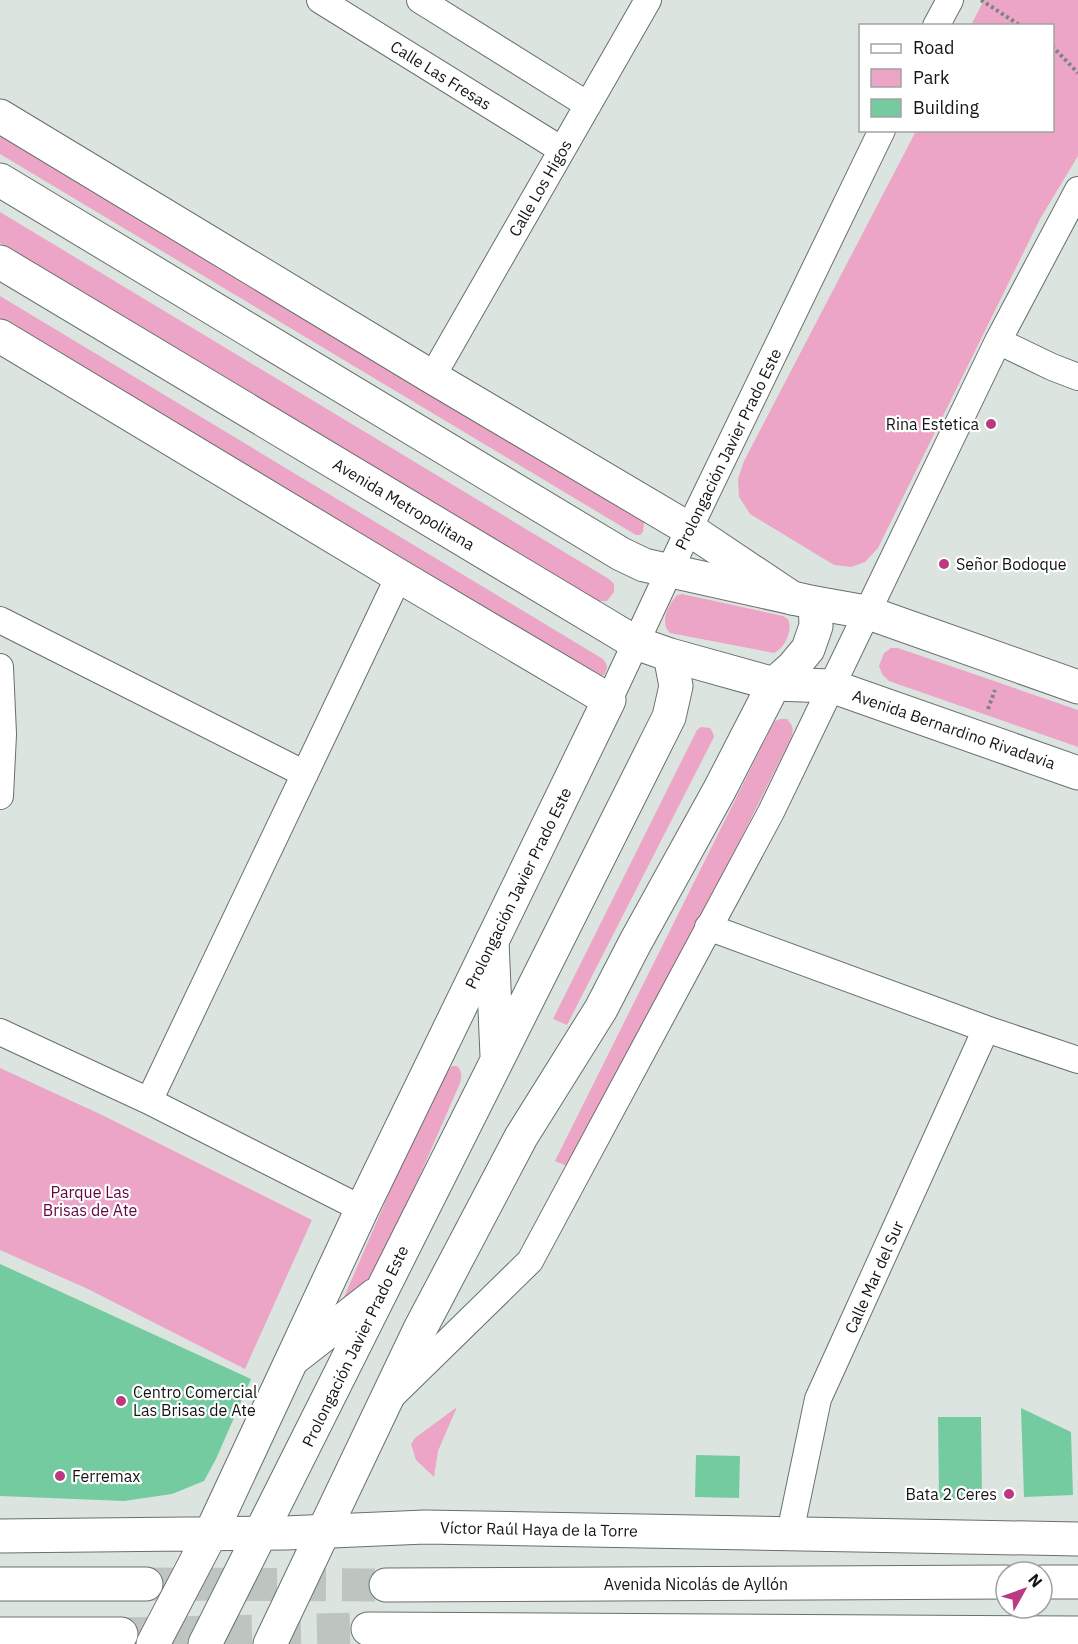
<svg xmlns="http://www.w3.org/2000/svg" width="1078" height="1644" font-family="'IBM Plex Sans',sans-serif">
	<style>
		.green { fill: #eca5c6 }
		.building { fill: #74cba0 }
		.lines { fill: none; stroke-linecap: round; stroke-linejoin: round }
		.primary-tunnel { stroke: #bec5c1; stroke-width: 33; stroke-dasharray: 33 16; stroke-linecap: butt }
		.minor-casing { stroke: #68706b; stroke-width: 28 }
		.tertiary-casing { stroke: #68706b; stroke-width: 35 }
		.secondary-casing { stroke: #68706b; stroke-width: 35 }
		.primary-casing { stroke: #68706b; stroke-width: 35 }
		.path { stroke: #7d8380; stroke-width: 4; stroke-dasharray: 3 3; stroke-linecap: butt }
		.minor { stroke: #fff; stroke-width: 26 }
		.tertiary { stroke: #fff; stroke-width: 33 }
		.secondary { stroke: #fff; stroke-width: 33 }
		.primary { stroke: #fff; stroke-width: 33 }
		.poi-dot { fill: #bb3981; stroke: #fff; stroke-width: 2 }
		.labels { text-anchor: middle; stroke-width: 4.5; stroke-linejoin: round; paint-order: stroke }
		.street-label { font-size: 16px; fill: #131614; stroke: #fff }
		.poi-label { font-size: 16px; fill: #131614; stroke: #fff; text-anchor: start }
		.park-label { font-size: 16px; fill: #650541; stroke: #fff }
	</style>
	<rect width="100%" height="100%" fill="#dce4e0"/>
	<path class="green" d="M984,0H1078V156L1040,219L878,548L865,562L851,567L834,565L750,514L739,497L738,479L744,461L916,131L1052,130V26L971,25Z
		M0,136L644,522L643,532L640,535H636L0,154Z
		M0,212L609,579L614,584V592L607,601H598L590,599L0,243Z
		M0,296L603,659C608,665 608,668 604,675L594,676L0,319Z
		M682,594L783,616L788,619C793,630 785,648 774,653L670,633C659,623 668,605 677,595Z
		M891,648H898L1078,710V747L889,681L882,674L879,666L884,653Z
		M781,719H787C794,726 794,731 790,740L576,1170L555,1161L771,728L775,721Z
		M701,727L710,728L713,733L714,737L567,1025L553,1019L697,730Z
		M452,1066H457C462,1071 462,1075 460,1083L420,1175L369,1283L341,1304L404,1159L446,1073Z
		M0,1068L102,1115L312,1220L245,1369L88,1289L0,1250Z
		M457,1407L438,1451L434,1477L416,1460L411,1444L415,1438Z"/>
	<path class="building" d="M0,1264L251,1379L216,1459L204,1481L172,1494L124,1501L0,1496Z
		M1021,1408L1071,1432L1073,1495L1024,1497Z
		M938,1417H981L982,1498L939,1499Z
		M696,1455L740,1456L739,1498L695,1497Z"/>
	<g class="lines">
		<path class="primary-tunnel" d="M146,1584L386,1585
			M121,1634L368,1629"/>
		<g class="minor-casing">
			<path id="minor" d="M320,0L562,150
				M420,0L588,105
				M936,26L950,0
				M998,341L1052,367L1078,377
				M432,377L648,0
				M0,620L305,774
				M0,667L3,734L0,796
				M609,700L689,529L882,130
				M708,927L986,1029L1078,1060
				M0,1032L149,1101L362,1209
				M149,1101L399,576
				M393,1395L530,1261L771,812L998,341L1078,190
				M790,1533L818,1399L986,1029"/>
		</g>
		<g class="tertiary-casing">
			<path id="tertiary" d="M0,116L432,377L689,529L792,598
				M0,336L399,576L609,700L362,1209L211,1533L153,1644
				M0,1536L285,1533L425,1527L1078,1539"/>
		</g>
		<g class="secondary-casing">
			<path id="secondary" d="M815,603L866,612L1078,687
				M774,684L831,686L1078,773"/>
		</g>
		<g class="primary-casing">
			<path id="primary" d="M0,180L621,554L644,565L815,603L816,626L808,649L793,667L774,684L720,789L635,943L601,1009L521,1137L419,1331L270,1644
				M0,262L636,643L670,655L774,684
				M492,941L497,1056
				M293,1359L375,1295
				M1042,1582H1078
				M0,1584H146
				M386,1585L1006,1582
				M368,1629L1078,1633
				M0,1634H121
				M205,1644L669,717L676,686L670,655"/>
		</g>
		<path class="path" d="M981,0L1021,26
			M1052,46L1078,73
			M988,709L995,690"/>
		<use href="#minor" class="minor"/>
		<use href="#tertiary" class="tertiary"/>
		<use href="#secondary" class="secondary"/>
		<use href="#primary" class="primary"/>
	</g>
	<g class="poi-dot">
		<circle cx="991" cy="424" r="6"/>
		<circle cx="944" cy="564" r="6"/>
		<circle cx="121" cy="1401" r="6"/>
		<circle cx="60" cy="1476" r="6"/>
		<circle cx="1009" cy="1494" r="6"/>
	</g>
	<g class="labels">
		<g class="street-label">
			<text transform="translate(441 75) rotate(32)" y="6">Calle Las Fresas</text>
			<text transform="translate(540 188) rotate(-60)" y="6">Calle Los Higos</text>
			<text transform="translate(728 449) rotate(-64)" y="6">Prolongación Javier Prado Este</text>
			<text transform="translate(404 504) rotate(31)" y="6">Avenida Metropolitana</text>
			<text transform="translate(954 729) rotate(19)" y="6">Avenida Bernardino Rivadavia</text>
			<text transform="translate(518 888) rotate(-64)" y="6">Prolongación Javier Prado Este</text>
			<text transform="translate(874 1277) rotate(-66)" y="6">Calle Mar del Sur</text>
			<text transform="translate(355 1346) rotate(-64)" y="6">Prolongación Javier Prado Este</text>
			<text transform="translate(539 1529) rotate(1)" y="6">Víctor Raúl Haya de la Torre</text>
			<text x="696" y="1590">Avenida Nicolás de Ayllón</text>
		</g>
		<g class="poi-label">
			<text x="979" y="430" text-anchor="end">Rina Estetica</text>
			<text x="956" y="570">Señor Bodoque</text>
			<text x="133" y="1398">Centro Comercial<tspan x="133" dy="18">Las Brisas de Ate</tspan></text>
			<text x="72" y="1482">Ferremax</text>
			<text x="997" y="1500" text-anchor="end">Bata 2 Ceres</text>
		</g>
		<g class="park-label">
			<text x="90" y="1198">Parque Las<tspan x="90" dy="18">Brisas de Ate</tspan></text>
		</g>
	</g>
	<rect x="859" y="24" width="195" height="108" fill="#ffffff" stroke="#a1a2a1" stroke-width="1.5"/>
	<rect x="871" y="44" width="30" height="9" fill="#ffffff" stroke="#a1a2a1" stroke-width="1.5"/>
	<text x="913" y="54" font-size="18" fill="#131614">Road</text>
	<rect x="871" y="69" width="30" height="18" fill="#eca5c6" stroke="#a1a2a1" stroke-width="1.5"/>
	<text x="913" y="84" font-size="18" fill="#131614">Park</text>
	<rect x="871" y="99" width="30" height="18" fill="#74cba0" stroke="#a1a2a1" stroke-width="1.5"/>
	<text x="913" y="114" font-size="18" fill="#131614">Building</text>
	<g transform="translate(1024 1590) rotate(50)"><circle r="28" fill="#ffffff" stroke="#a1a2a1" stroke-width="1.5"/>
	<path d="M0-4.5L10 22L0 15L-10 22Z" fill="#bb3981"/>
	<text y="-9" font-size="16" font-weight="bold" text-anchor="middle" fill="#131614">N</text>
	</g>
</svg>
